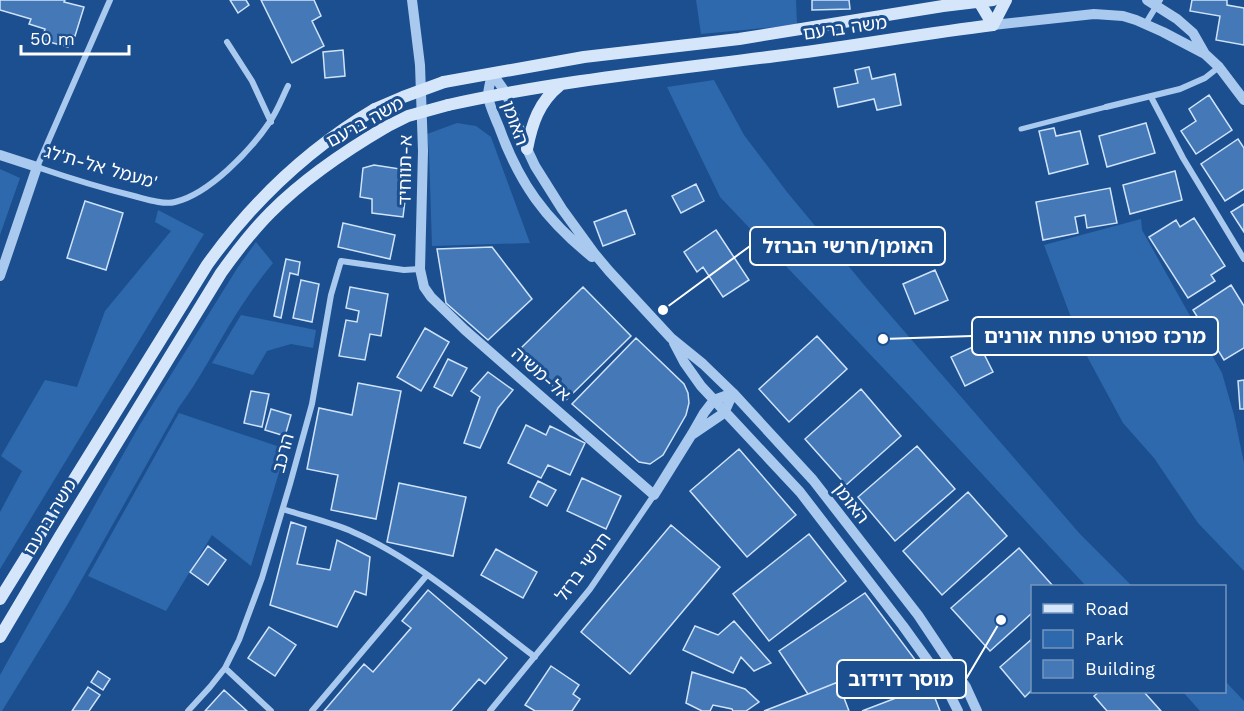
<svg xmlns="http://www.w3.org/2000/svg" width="1244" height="711" font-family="'Work Sans','Noto Sans Hebrew',sans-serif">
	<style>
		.green { fill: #2e69ad }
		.building { fill: #4478b7; stroke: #cfe3fa; stroke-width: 1.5 }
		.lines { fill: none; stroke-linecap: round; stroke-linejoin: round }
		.pedestrian { stroke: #a9c9ee; stroke-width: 5 }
		.minor { stroke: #a9c9ee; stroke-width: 6 }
		.tertiary { stroke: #a9c9ee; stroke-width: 10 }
		.secondary { stroke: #d6e6fa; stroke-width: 12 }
		.secondary-bridge { stroke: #d6e6fa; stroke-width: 12 }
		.labels { text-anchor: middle; stroke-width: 6; stroke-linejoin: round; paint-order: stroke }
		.street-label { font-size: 18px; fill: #fff; stroke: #1b4f8f }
		.leader { fill: none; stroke: #fff; stroke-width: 2 }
		.callout-dot { fill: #fff; stroke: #1b4f8f; stroke-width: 2 }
		.callout { fill: #1b4f8f; stroke: #fff; stroke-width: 2 }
		.callout-label { font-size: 20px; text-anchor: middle; font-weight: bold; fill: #fff }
	</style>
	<rect width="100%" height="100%" fill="#1b4f8f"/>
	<path class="green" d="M696,0H796L797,25L701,34Z
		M714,80L744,135L787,192L865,286L1080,534L1132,586H1086L906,392L720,197L667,87Z
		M457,123L476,126L491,137L530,243L432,246L429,153L427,134Z
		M0,169L20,178L0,235Z
		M158,210L204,234L0,569V512L22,471L1,456L45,380L77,387L105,311L171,231L155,222Z
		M1141,219L1142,230L1222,373L1234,415L1244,463V571L1198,523L1154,458L1123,423L1082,347L1044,245Z
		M256,242L273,263C259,280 247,297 235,316C216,346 201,378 179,407L69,602L2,711H0V675L139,426L238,267Z
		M241,315L316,330L313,348L291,344L267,351L253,375L212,363Z
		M179,413L286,449L251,566L212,535L166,611L88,576Z
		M1225,681L1244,701V711H1200L1183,692H1224Z"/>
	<path class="building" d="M0,0H65L64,2L84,7L75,36L72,35L68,47L42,40L45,29L29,24L31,19L0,10Z
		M230,0H246L249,5L238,13Z
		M261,0H314L321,16L312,21L324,46L292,63Z
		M812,0H849L850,9L812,10Z
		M1192,0H1227V5L1244,8V45L1216,40L1220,16L1190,11Z
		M343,50L345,76L325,78L323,52Z
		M869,67L872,79L895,74L901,105L877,110L874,99L838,107L834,88L858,83L855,70Z
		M1209,95L1232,130L1196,154L1181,131L1196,121L1189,109Z
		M1146,123L1155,153L1107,167L1099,136Z
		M1054,128L1056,136L1080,131L1088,164L1049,174L1039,131Z
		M1238,139L1244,148V189L1225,201L1201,164Z
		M374,165L407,170L401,191L406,192L403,217L372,213V199L360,197L363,168Z
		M1175,171L1182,200L1130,214L1123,185Z
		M696,184L704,201L681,213L672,196Z
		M1110,188L1117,223L1087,228L1085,215L1075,217L1078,233L1043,240L1036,202Z
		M85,201L123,213L106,270L67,258Z
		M1244,204V232L1231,212Z
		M626,210L635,234L603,246L594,222Z
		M1194,218L1225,266L1211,275L1215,281L1188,298L1149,237L1176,220L1180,227Z
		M343,223L395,235L390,259L338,247Z
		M716,230L749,280L723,297L703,267L697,272L684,252Z
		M492,247L532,299L488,340L446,303L437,249Z
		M286,259L300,262L298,275L290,273L281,318L274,316Z
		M935,270L948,300L915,314L903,284Z
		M301,280L319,284L312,322L293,318Z
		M1231,285L1244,306V348L1224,360L1193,310Z
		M350,287L388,294L381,336L370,334L365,360L339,356L346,320L357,322L359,311L346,308Z
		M583,287L631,336L566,400L518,351Z
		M425,328L449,342L421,391L397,377Z
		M817,336L847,369L789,422L759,389Z
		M636,338L684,384L688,393L689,403L686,415L663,455L650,464L639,462L572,404Z
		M979,344L993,372L965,386L951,357Z
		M448,359L467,368L452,396L434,387Z
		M488,372L513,390L498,408L480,448L464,443L480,397L471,391Z
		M1244,380V409H1240L1238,381Z
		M358,383L401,391L376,519L331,510L338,475L307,469L319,408L352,415Z
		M861,389L901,436L846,485L805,439Z
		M251,391L269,394L262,427L244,423Z
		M271,409L291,415L285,436L265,430Z
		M526,425L546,435L550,426L585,443L570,475L548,465L541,478L508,463Z
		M917,446L955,489L895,541L858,497Z
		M739,449L796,515L747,557L690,491Z
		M582,478L621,496L606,529L567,511Z
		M538,481L556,490L547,506L530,497Z
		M399,483L466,497L453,556L387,542Z
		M968,492L1007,536L942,595L903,551Z
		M291,522L306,527L297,564L330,570L337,540L370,557L366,595L355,591L337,627L270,605Z
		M671,525L720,567L630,674L581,632Z
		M809,534L846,581L769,641L733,594Z
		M208,546L226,560L208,585L190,572Z
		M1019,548L1053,586H1032V613L990,651L951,608Z
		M496,549L537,572L523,598L481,575Z
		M428,590L507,658L485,684L479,679L451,711H324L364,664L373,672L411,628L402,621Z
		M865,593L916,661L838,682L808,694L779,651Z
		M734,621L771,663L754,671L741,657L733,673L683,650L695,626L718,635Z
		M269,627L296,645L275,676L248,658Z
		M1032,639V690L1025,697L1000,667Z
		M551,666L579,685L573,694L580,699L572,711H535L525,705Z
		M98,671L110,679L103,690L91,682Z
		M692,672L745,689L759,702L746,711H733L732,709L713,705L710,711H702L686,703Z
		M838,682L849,711H764L808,694Z
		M930,685L940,711H862Z
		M88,687L100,695L89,711H72Z
		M224,690L247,711H205Z
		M1099,692H1144L1161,711H1107L1094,696Z"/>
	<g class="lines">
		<path class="pedestrian" d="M1021,129L1106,107"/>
		<path class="minor" d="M110,0L37,167C69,178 101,188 134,196C146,199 163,205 175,202C209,194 250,151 269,123C277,112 282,98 288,86
			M1146,23L1160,0
			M227,42L252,81L271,122
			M1151,97L1183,158L1244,259
			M1106,107L1180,89L1205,78L1219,67
			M283,509C306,517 331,522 353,532C418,560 478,614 535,657
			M225,668L271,711
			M188,711L210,687L225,668L239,640L262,578L290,484L312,404L331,295L341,261L404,270L420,269
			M312,711L427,575
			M490,711L590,589L654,495"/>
		<path class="tertiary" d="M412,0L420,65L423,151L420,269L424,287L431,297L465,330L654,495L692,434L704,413L714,400L733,393
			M1147,0L1177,19L1193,33L1205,54
			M993,25L1094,14L1123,16L1136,20L1163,32L1205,54L1219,67L1244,100
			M492,73L506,93L527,149L535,166L562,209L594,253L609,271L671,338L703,364L733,393L813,480L918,615L966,687L977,711
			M492,73C491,80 488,89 488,96C489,105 495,117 499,127C519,183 545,219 592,257
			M0,155L37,167L0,276
			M674,343L684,362L701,386L800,492L903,626L936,672L950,695L958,711
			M693,434L721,415L725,411L733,393"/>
		<path class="secondary" d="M978,0L993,25
			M993,25L1006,0
			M444,82L584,57L739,39L943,6L993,0
			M448,105C556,81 667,70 776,56C849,47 920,34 993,25
			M527,149C532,123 539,102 560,85
			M0,599L207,265C252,202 308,149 375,109
			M0,637L60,536L221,273C236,252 252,231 271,212C305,178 345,151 386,127"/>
		<path class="secondary-bridge" d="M375,109L403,97L444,82
			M386,127L408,116L448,105"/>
	</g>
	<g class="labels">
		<g class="street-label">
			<text transform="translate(845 28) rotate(-8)" y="6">משה ברעם</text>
			<text transform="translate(365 122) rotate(-29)" y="6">משה ברעם</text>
			<text transform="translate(515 123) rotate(70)" y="6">האומן</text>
			<text transform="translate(101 167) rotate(16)" y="6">מעמל אל-ת'לג'</text>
			<text transform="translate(405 170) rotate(-89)" y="6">א-תווחיד</text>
			<text transform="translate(541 374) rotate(41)" y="6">אל-משיה</text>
			<text transform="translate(283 453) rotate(-75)" y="6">הרכב</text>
			<text transform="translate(851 503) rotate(52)" y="6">האומן</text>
			<text transform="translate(50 517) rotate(-59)" y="6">משה ברעם</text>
			<text transform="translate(583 567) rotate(-54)" y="6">חרשי ברזל</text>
		</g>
	</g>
	<path class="leader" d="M663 310L750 246M883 339L972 336M1001 620L966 679"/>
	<g class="callout-dot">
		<circle cx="663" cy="310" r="6"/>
		<circle cx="883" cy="339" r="6"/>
		<circle cx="1001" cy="620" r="6"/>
	</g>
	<g class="callout">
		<rect x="750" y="227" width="195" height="38" rx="6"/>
		<rect x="972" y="317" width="246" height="38" rx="6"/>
		<rect x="837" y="660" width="129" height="38" rx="6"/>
	</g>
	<g class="callout-label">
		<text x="848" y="253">האומן/חרשי הברזל</text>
		<text x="1095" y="343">מרכז ספורט פתוח אורנים</text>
		<text x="901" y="686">מוסך דוידוב</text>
	</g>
	<rect x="1031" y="585" width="195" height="108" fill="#1b4f8f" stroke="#7695bc" stroke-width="1.5"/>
	<rect x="1043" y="604" width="30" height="9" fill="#d6e6fa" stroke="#7695bc" stroke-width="1.5"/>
	<text x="1085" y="615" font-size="18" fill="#ffffff">Road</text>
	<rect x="1043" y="630" width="30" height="18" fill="#2e69ad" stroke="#7695bc" stroke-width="1.5"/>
	<text x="1085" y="645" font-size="18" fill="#ffffff">Park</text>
	<rect x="1043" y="660" width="30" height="18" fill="#4478b7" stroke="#7695bc" stroke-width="1.5"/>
	<text x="1085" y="675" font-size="18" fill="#ffffff">Building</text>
	<path d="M21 45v9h108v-9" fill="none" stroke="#ffffff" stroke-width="3"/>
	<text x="30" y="45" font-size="18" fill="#ffffff" stroke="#1b4f8f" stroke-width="4.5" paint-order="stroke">50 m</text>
</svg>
